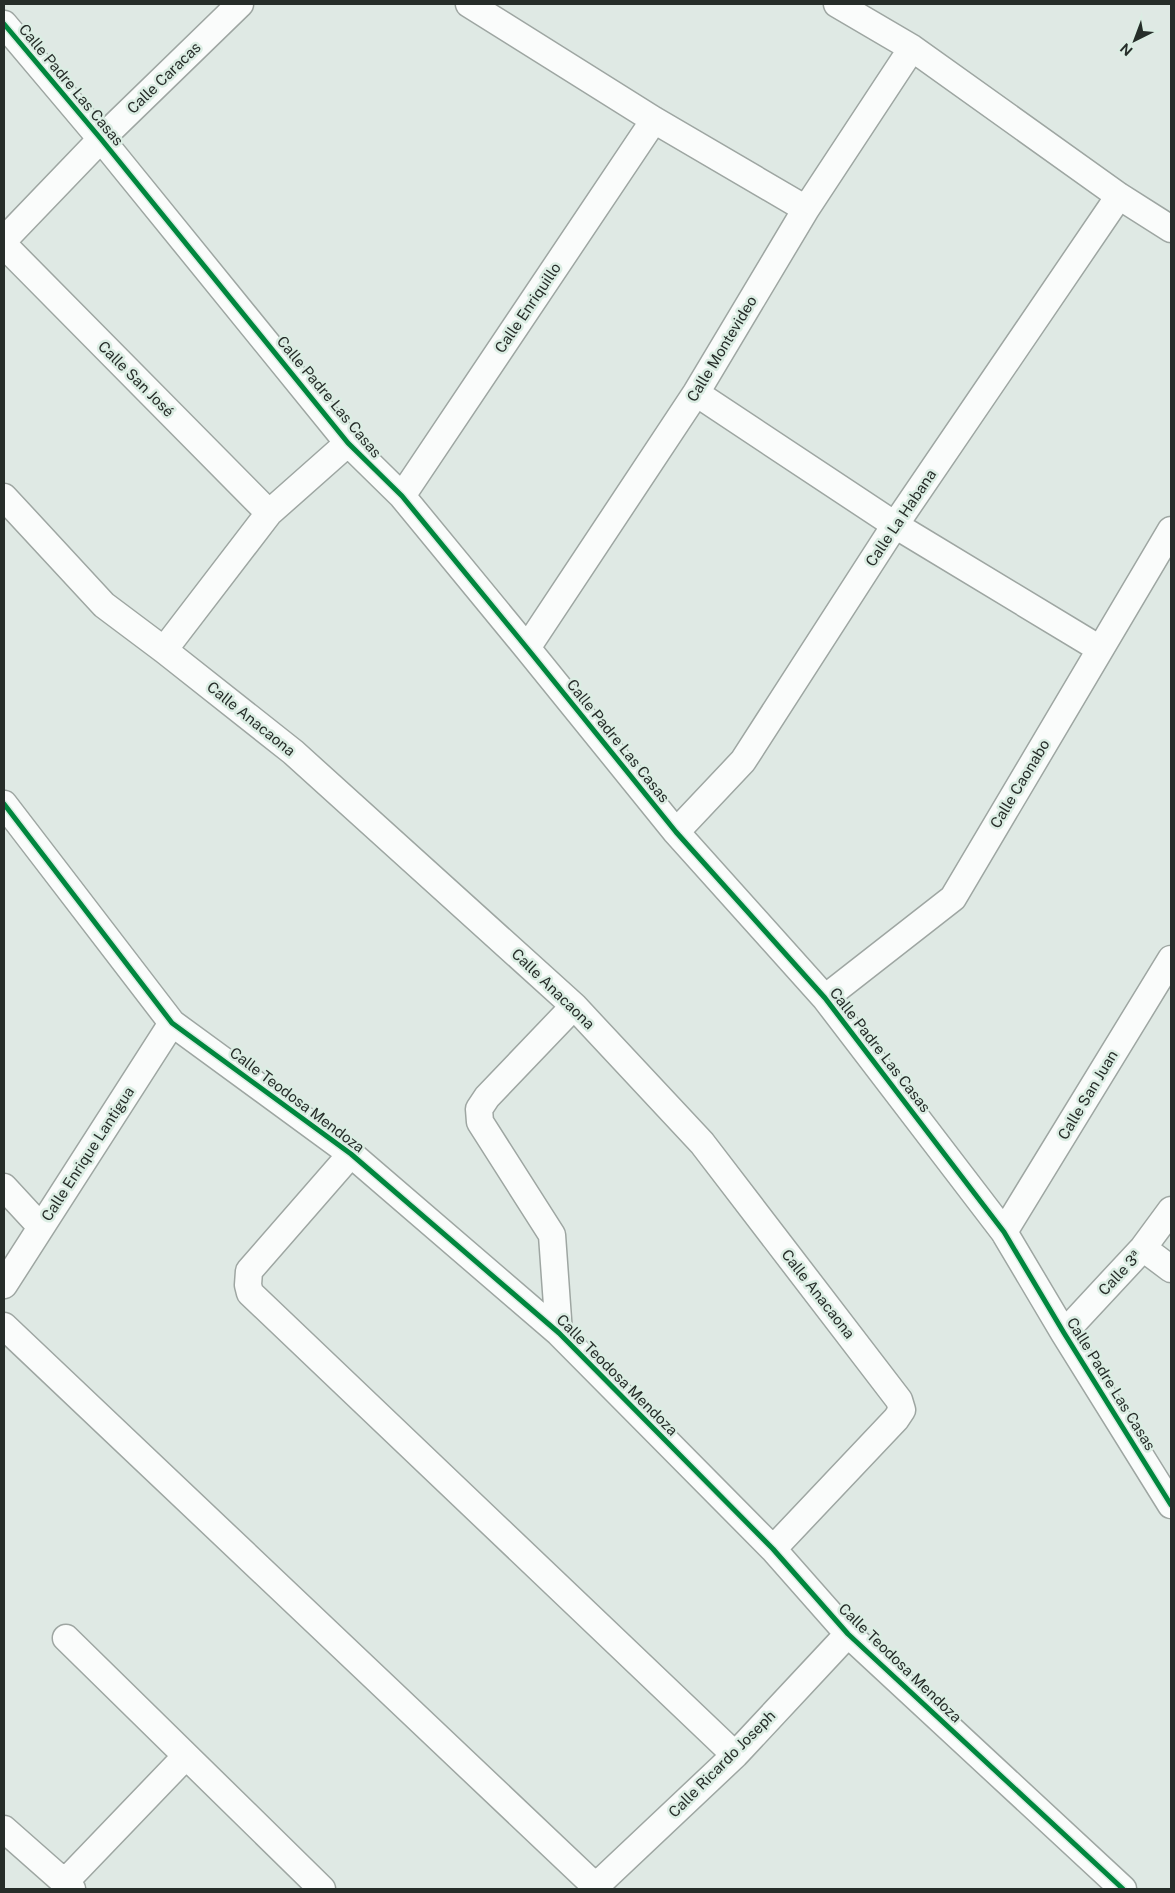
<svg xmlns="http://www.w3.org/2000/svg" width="1175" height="1893" font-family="'Public Sans',sans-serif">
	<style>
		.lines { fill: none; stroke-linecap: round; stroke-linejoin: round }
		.street-casing { stroke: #9ea6a2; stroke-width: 29 }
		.street { stroke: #fafcfb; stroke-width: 26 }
		.cycleway-casing { stroke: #dbede3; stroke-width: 8 }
		.cycleway { stroke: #00873e; stroke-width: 5 }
		.labels { text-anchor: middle; stroke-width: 5; stroke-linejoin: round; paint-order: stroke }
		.street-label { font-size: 15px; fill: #262d29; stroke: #dbede3 }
	</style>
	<rect width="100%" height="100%" fill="#dfe9e4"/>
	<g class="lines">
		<g class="street-casing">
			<path id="street" d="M469,4L654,120L806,209
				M837,4L912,48L1119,196L1171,229
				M4,24L101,139L348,443L402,496L527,648L676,832L825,998L1004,1232L1064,1333L1171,1505
				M4,240L101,139L240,4
				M4,245L269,513
				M696,393L895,525L1100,649
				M402,496L654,120
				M4,497L104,605L164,650L293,752L574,1006L702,1143L899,1400L902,1410L896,1419L773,1549
				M527,648L696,393L806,209L912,48
				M164,650L269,513L348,443
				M4,804L172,1023L351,1154L559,1333L773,1549L848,1634L1123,1889
				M676,832L743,761L895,525L1119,196
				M825,998L953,898L1171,530
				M351,1154L249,1271L248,1285L250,1293L735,1755
				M4,1187L41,1227
				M1004,1232L1171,959
				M1143,1248L1171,1269
				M4,1285L172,1023
				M4,1326L595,1886
				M559,1333L552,1235L480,1122L479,1109L487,1097L574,1006
				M1064,1333L1143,1248L1171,1210
				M66,1638L322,1889
				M4,1829L72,1889
				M65,1882L186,1756
				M593,1889L735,1755L848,1634"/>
		</g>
		<use href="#street" class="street"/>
		<g class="cycleway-casing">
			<path id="cycleway" d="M4,24L101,139L348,443L402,496L527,648L676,832L825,998L1004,1232L1064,1333L1171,1505
				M4,804L172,1023L351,1154L559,1333L773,1549L848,1634L1123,1889"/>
		</g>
		<use href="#cycleway" class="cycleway"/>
	</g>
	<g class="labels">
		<g class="street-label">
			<text transform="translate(164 78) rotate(-44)" y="5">Calle Caracas</text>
			<text transform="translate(71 85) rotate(50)" y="5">Calle Padre Las Casas</text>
			<text transform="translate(528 308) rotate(-56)" y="5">Calle Enriquillo</text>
			<text transform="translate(722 349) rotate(-59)" y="5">Calle Montevideo</text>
			<text transform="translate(136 379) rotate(45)" y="5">Calle San José</text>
			<text transform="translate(329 397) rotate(50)" y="5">Calle Padre Las Casas</text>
			<text transform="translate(901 518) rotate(-56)" y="5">Calle La Habana</text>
			<text transform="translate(251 719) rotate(39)" y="5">Calle Anacaona</text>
			<text transform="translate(618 741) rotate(51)" y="5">Calle Padre Las Casas</text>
			<text transform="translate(1020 784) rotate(-59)" y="5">Calle Caonabo</text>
			<text transform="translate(553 989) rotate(44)" y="5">Calle Anacaona</text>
			<text transform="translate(880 1050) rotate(52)" y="5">Calle Padre Las Casas</text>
			<text transform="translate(1088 1095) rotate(-59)" y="5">Calle San Juan</text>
			<text transform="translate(297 1100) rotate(37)" y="5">Calle Teodosa Mendoza</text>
			<text transform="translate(88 1154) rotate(-57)" y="5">Calle Enrique Lantigua</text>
			<text transform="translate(1120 1273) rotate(-47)" y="5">Calle 3ª</text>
			<text transform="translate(818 1294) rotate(52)" y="5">Calle Anacaona</text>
			<text transform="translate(617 1375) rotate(45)" y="5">Calle Teodosa Mendoza</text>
			<text transform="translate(1111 1384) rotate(58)" y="5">Calle Padre Las Casas</text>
			<text transform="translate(900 1663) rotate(44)" y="5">Calle Teodosa Mendoza</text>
			<text transform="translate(722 1764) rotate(-45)" y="5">Calle Ricardo Joseph</text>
		</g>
	</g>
	<rect width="1175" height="1893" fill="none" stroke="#262d29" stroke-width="10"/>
	<g transform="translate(1135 40) rotate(222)" stroke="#dbede3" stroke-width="4" paint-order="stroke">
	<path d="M0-4L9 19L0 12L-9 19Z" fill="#262d29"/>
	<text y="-8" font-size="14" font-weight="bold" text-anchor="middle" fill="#262d29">N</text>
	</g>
</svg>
